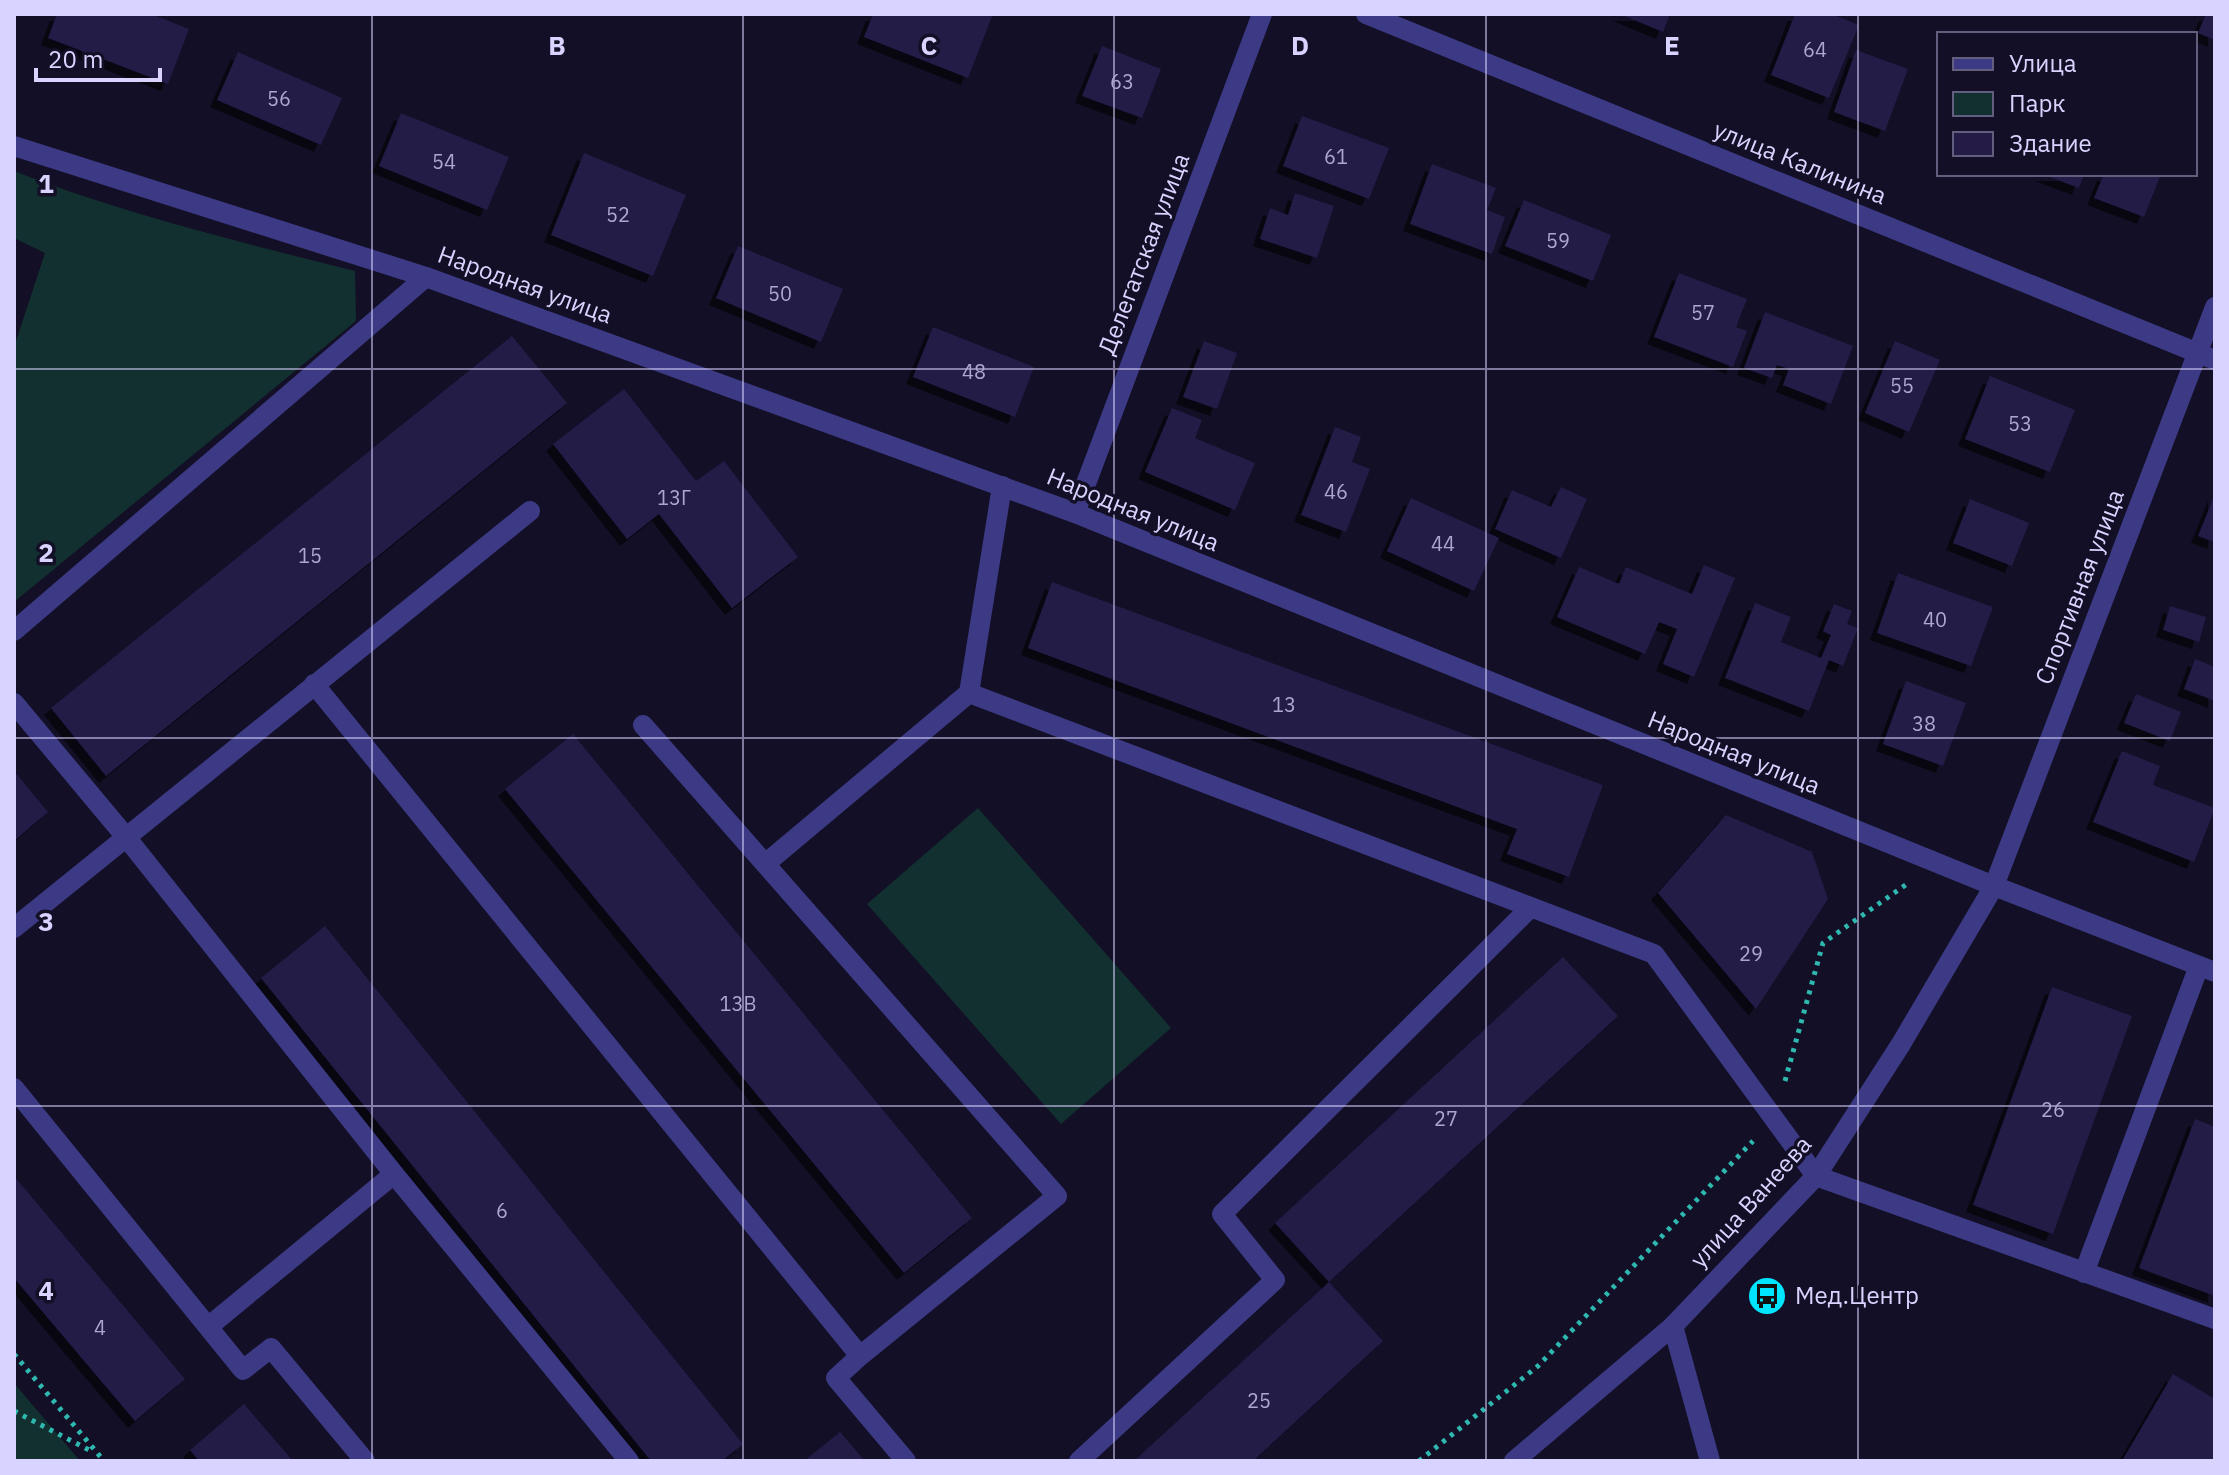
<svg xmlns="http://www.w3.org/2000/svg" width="2229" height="1475" font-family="'IBM Plex Sans',sans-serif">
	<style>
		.green { fill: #12302f }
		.building { fill: #241b47; filter: url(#shadow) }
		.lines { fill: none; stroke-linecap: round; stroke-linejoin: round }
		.path { stroke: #2fb8b0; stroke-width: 5; stroke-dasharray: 4 6; stroke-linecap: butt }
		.service { stroke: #3d3a85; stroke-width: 20 }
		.minor { stroke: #3d3a85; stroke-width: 20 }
		.tertiary { stroke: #3d3a85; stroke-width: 20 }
		.grid { fill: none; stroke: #d9d4ff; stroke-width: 2; stroke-opacity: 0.55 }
		.labels { text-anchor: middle; stroke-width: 7; stroke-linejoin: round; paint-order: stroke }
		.number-label { font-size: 20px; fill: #aca6d1 }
		.street-label { font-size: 24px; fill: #d9d4ff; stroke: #130f26 }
		.poi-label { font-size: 24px; fill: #d9d4ff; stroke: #130f26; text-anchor: start }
		.grid-label { font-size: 26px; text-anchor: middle; font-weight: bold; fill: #d9d4ff; stroke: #130f26; stroke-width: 7; stroke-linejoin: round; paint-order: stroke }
	</style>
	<defs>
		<filter id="shadow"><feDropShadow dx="-7" dy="7" stdDeviation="0" flood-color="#0009"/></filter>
	</defs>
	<rect width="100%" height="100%" fill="#130f26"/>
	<path class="green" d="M14,171C124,214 240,242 355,271L356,321L14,602V347L45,253L14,238Z
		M978,808L1171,1028L1061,1124L867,904Z
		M14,1383L80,1461H14Z"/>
	<path class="building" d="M57,14H151L189,29L168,84L48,38Z
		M873,14H993L968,78L864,37Z
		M1620,14H1670L1663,32Z
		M1795,14H1831L1859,25L1829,98L1771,75Z
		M2206,14H2215V40L2198,33Z
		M1102,46L1161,69L1142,118L1082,96Z
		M1856,50L1908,69L1885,131L1834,112Z
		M238,52L342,98L321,145L217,100Z
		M401,113L509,157L487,210L379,166Z
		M1302,116L1389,148L1369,199L1283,166Z
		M584,153L686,195L653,276L551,235Z
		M1432,164L1496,188L1487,210L1505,217L1492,254L1410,224Z
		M2042,174H2084L2079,188Z
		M2104,174H2161L2144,217L2094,198Z
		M1295,193L1334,206L1317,258L1260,239L1270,208L1288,215Z
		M1524,200L1611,235L1593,281L1505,246Z
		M738,246L843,289L821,342L716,298Z
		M1679,273L1747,299L1736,327L1747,331L1733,367L1654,337Z
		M1765,312L1853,346L1831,404L1783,385L1789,369L1777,365L1772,378L1744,368Z
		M933,327L1034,367L1015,417L913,377Z
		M512,336L567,403L106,776L51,708Z
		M1204,341L1237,353L1217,409L1183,397Z
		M1895,341L1940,360L1909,432L1865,413Z
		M1990,376L2075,410L2050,472L1965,439Z
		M624,389L696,481L724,461L798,557L732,608L659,514L627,539L553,444Z
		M1172,408L1202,420L1195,438L1255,463L1235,510L1145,472Z
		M1335,427L1361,437L1352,462L1370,469L1346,532L1301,515Z
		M1561,487L1587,499L1561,558L1495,529L1512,490L1551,507Z
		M2215,494V542L2198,536Z
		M1411,498L1499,538L1474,591L1387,551Z
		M1970,499L2029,523L2012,566L1953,543Z
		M1704,565L1735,578L1694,677L1663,664L1677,629L1659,622L1645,654L1557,617L1579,567L1619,584L1626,567L1692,594Z
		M1898,573L1993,607L1971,666L1877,633Z
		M1052,582L1603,785L1569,877L1507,854L1517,829L1028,648Z
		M1755,603L1791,617L1781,642L1821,658L1831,635L1823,631L1834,604L1852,611L1847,624L1858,628L1843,666L1829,660L1809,711L1725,678Z
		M2170,606L2206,617L2199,642L2163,630Z
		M2195,659L2215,667V701L2184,689Z
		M1906,681L1966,703L1943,766L1883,744Z
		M2136,694L2181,712L2170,741L2124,723Z
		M573,734L972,1218L904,1273L505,789Z
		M2122,751L2160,766L2153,785L2215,808L2194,862L2093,822Z
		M14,771L48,812L14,841Z
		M1726,815L1812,852L1828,899L1756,1009L1658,893Z
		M325,926L743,1444L722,1461H651L261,978Z
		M1563,957L1618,1016L1329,1282L1275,1223Z
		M2052,987L2132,1016L2053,1234L1973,1205Z
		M2195,1119L2215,1127V1296L2139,1268Z
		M14,1176L185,1379L135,1421L14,1278Z
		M1329,1282L1383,1341L1253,1461H1134Z
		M2173,1374L2215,1399V1461H2122Z
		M244,1404L293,1461H199L190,1450Z
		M840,1432L865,1461H804Z"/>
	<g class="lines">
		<path class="path" d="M1785,1081L1823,943L1907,884
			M14,1354L104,1461
			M14,1411L93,1452
			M1419,1461L1538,1366L1753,1141"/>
		<path class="service" d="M14,631L426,277
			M314,684L860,1356L836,1378L906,1461
			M969,693L1654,954L1816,1176L2215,1319
			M14,703L126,837L394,1174L629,1461
			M643,725L1057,1196L860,1356
			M765,864L969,693L1002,486
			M14,928L530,511
			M14,1088L243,1370L271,1348L365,1461
			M2084,1273L2199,966
			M1673,1326L1710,1461
			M208,1327L394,1174
			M1079,1461L1275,1280L1222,1214L1531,907"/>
		<path class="minor" d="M14,146L426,277L1075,513L1994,886L2215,972
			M1075,513L1262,14
			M1514,1461L1673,1326L1816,1176L1901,1044L1994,886L2215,307"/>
		<path class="tertiary" d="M1366,14L2215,360"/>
	</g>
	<path class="grid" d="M372,14V1461M743,14V1461M1114,14V1461M1486,14V1461M1858,14V1461M14,369H2215M14,738H2215M14,1106H2215"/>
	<defs>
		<g id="bus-disc" transform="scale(2)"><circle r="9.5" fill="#00e5ff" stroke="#130f26"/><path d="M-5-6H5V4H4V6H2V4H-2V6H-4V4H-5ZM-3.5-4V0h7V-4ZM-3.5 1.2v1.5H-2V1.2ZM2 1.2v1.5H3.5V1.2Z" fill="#111"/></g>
	</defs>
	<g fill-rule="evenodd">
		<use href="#bus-disc" x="1767" y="1296"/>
	</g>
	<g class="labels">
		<g class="number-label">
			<text x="1815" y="57">64</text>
			<text x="1122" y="89">63</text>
			<text x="279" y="106">56</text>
			<text x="1336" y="164">61</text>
			<text x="444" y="169">54</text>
			<text x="618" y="222">52</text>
			<text x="1558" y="248">59</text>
			<text x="780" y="301">50</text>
			<text x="1703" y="320">57</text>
			<text x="974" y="379">48</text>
			<text x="1902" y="393">55</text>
			<text x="2020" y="431">53</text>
			<text x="1336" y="499">46</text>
			<text x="674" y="505">13Г</text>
			<text x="1443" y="551">44</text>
			<text x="310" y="563">15</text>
			<text x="1935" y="627">40</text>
			<text x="1284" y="712">13</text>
			<text x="1924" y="731">38</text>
			<text x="1751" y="961">29</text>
			<text x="738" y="1011">13В</text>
			<text x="2053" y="1117">26</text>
			<text x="1446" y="1126">27</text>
			<text x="502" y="1218">6</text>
			<text x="100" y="1335">4</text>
			<text x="1259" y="1408">25</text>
		</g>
		<g class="street-label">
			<text transform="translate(1800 163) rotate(22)" y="8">улица Калинина</text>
			<text transform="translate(1144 254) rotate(-69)" y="8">Делегатская улица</text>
			<text transform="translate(525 285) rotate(20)" y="8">Народная улица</text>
			<text transform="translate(1133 510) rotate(22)" y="8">Народная улица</text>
			<text transform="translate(2080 587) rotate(-69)" y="8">Спортивная улица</text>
			<text transform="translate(1734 753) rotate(22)" y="8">Народная улица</text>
			<text transform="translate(1751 1202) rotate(-48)" y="8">улица Ванеева</text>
		</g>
		<g class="poi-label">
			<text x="1795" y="1304">Мед.Центр</text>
		</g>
	</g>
	<g class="grid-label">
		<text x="557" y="55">B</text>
		<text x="929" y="55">C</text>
		<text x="1300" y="55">D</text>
		<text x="1672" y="55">E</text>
		<text x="46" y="193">1</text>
		<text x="46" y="562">2</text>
		<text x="46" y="931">3</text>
		<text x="46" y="1300">4</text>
	</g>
	<rect width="2229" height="1475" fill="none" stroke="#d9d4ff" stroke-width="32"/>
	<rect x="1937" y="32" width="260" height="144" fill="#130f26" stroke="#625e7d" stroke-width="2"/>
	<rect x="1953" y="58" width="40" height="12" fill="#3d3a85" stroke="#625e7d" stroke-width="2"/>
	<text x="2009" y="72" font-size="24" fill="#d9d4ff">Улица</text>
	<rect x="1953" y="92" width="40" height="24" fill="#12302f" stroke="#625e7d" stroke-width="2"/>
	<text x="2009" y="112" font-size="24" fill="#d9d4ff">Парк</text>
	<rect x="1953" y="132" width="40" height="24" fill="#241b47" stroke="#625e7d" stroke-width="2"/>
	<text x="2009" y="152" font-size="24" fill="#d9d4ff">Здание</text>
	<path d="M36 68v12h124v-12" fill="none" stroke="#d9d4ff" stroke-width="4"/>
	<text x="48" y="68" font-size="24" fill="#d9d4ff" stroke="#130f26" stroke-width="6" paint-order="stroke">20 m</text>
</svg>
